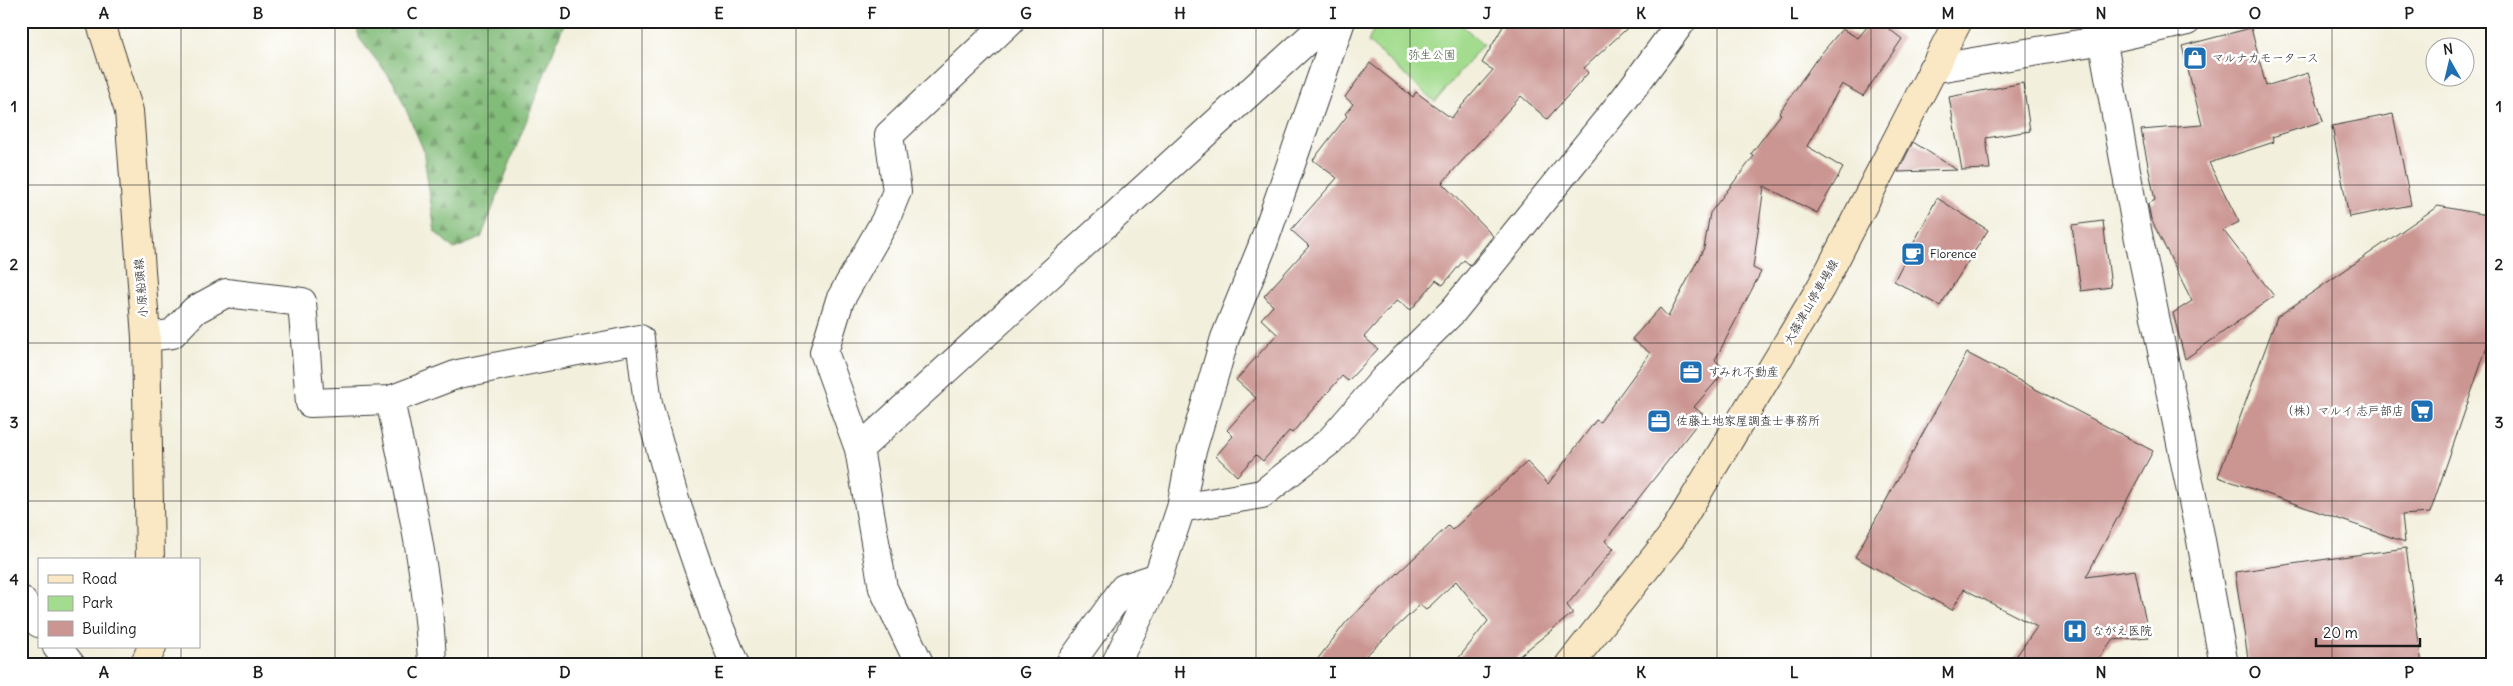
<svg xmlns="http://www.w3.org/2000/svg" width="2513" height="686" font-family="Delius,'Klee One',sans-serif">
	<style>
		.green { fill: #a3dc8e; stroke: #607c55 }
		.forest { fill: url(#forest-firs); stroke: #4f6c4a }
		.building { fill: #cb9592 }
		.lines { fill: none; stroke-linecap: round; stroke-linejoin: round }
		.minor-casing { stroke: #3c3c39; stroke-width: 30 }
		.tertiary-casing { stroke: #3c3c39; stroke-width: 30 }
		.secondary-casing { stroke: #3c3c39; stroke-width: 30 }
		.minor { stroke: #fff; stroke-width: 28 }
		.tertiary { stroke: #fff; stroke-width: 28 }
		.secondary { stroke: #fae7c3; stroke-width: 28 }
		.grid { fill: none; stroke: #1c1c1c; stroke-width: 1; stroke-opacity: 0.55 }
		.labels { text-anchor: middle; stroke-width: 5; stroke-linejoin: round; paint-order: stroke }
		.park-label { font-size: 12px; fill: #4b5f44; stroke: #fff }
		.poi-label { font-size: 12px; fill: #1c1c1c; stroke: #fff; text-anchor: start }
		.street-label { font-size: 12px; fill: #1c1c1c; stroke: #fff }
		.neatline { fill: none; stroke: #1c1c1c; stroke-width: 2 }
		.grid-label { font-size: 16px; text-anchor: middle; font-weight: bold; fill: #1c1c1c }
	</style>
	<defs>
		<pattern id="forest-firs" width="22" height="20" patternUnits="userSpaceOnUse" patternTransform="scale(1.25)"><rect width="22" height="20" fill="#82bc79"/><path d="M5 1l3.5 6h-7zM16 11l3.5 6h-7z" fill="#6a9862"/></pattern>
	</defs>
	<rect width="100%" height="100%" fill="#fff"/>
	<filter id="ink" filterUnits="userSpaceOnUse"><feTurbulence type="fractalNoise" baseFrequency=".02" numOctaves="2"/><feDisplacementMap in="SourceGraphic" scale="10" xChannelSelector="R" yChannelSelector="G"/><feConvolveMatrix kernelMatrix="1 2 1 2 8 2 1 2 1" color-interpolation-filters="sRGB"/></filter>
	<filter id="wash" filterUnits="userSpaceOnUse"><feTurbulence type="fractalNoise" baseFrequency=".0096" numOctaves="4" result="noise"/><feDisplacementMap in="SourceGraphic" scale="20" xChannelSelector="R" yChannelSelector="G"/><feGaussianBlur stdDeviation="1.12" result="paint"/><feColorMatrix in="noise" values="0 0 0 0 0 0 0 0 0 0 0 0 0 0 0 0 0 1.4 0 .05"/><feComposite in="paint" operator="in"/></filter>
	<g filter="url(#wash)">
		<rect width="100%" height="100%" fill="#f2efdc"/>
		<path class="green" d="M1377,21H1457L1483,44L1435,102L1368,42Z"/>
		<path class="forest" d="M356,21H565L481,238L454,249L435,232L423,149L395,84L359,38Z"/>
		<g id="blocks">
			<path class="building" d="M1506,21H1635L1584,68L1588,73L1547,119L1521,96L1442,183L1493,236L1470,265L1464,260L1443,285L1436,280L1411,310L1397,300L1364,337L1378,349L1348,381L1342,376L1292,433L1289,431L1263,461L1256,455L1237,476L1216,456L1233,436L1227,430L1256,398L1236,380L1277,334L1261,319L1273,306L1264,296L1309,246L1291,230L1337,178L1313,160L1347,116L1345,114L1353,104L1345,97L1370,63L1413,97L1416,92L1451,118L1493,70L1482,63Z
				M1872,21H1879L1902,39L1863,96L1842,84L1807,146L1843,168L1817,213L1764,186L1753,268L1761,272L1715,360L1726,370L1694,407L1704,415L1605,541L1614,548L1567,605L1573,613L1508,665H1453L1488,621L1456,581L1426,610L1420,605L1356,665H1313L1347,621L1448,526L1452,530L1527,462L1548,484L1596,420L1600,422L1650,353L1632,339L1660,308L1668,317L1704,248L1710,213L1754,156L1751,154L1781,114L1779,113L1815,61L1842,29L1858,38Z
				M2251,28L2266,86L2308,73L2323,121L2272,137L2274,142L2209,163L2239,222L2223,230L2274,296L2185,359L2173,313L2192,301L2151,219L2148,204L2155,200L2141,130L2202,125L2182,46Z
				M2023,83L2030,131L1986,138L1990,169L1962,170L1949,97Z
				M2393,114L2411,205L2349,217L2332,126Z
				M1913,142L1957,170L1898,172Z
				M1937,198L1988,230L1940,306L1894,281Z
				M2438,206L2492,216V332L2430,513L2402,515L2405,542L2218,477L2277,317Z
				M2103,221L2111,287L2081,291L2072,225Z
				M1967,353L2153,451L2086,577L2135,570L2149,637L2112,640L2094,665H2010L2037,627L1964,589L1952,610L1855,557Z
				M2406,548L2422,665H2249L2235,572Z"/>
		</g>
	</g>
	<g filter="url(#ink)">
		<use href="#blocks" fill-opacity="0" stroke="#3c3c39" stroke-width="1"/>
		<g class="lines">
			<g class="minor-casing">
				<path id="minor" d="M2099,21L2135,220L2200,535L2224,665
					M1932,69L2103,40L2187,21
					M146,337L172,334L195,310L226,293L302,302L310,403L390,400C408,487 429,576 432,665
					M390,400L458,374L640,339L648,404L674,497L715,616L735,665
					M859,449L1328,21
					M1181,508L1262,494L1330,441L1384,379L1453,311L1625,98L1682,21
					M920,665L883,588L859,449L824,352L840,300L885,221L897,191L889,135L1010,21
					M1069,665L1124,588L1158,577
					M1115,665L1158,577L1181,508L1191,454L1225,338L1262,247L1341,21"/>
			</g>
			<g class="tertiary-casing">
				<path id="tertiary" d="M21,600L39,623
					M57,647L71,665"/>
			</g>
			<g class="secondary-casing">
				<path id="secondary" d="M100,21L129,111L146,337L150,560
					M144,665L152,647
					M1569,665L1671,537L1821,287L1958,21"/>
			</g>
			<use href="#minor" class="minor"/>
			<use href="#tertiary" class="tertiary"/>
			<use href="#secondary" class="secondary"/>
		</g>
	</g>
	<path class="grid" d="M181,21V560M335,21V665M488,21V665M642,21V665M796,21V665M949,21V665M1103,21V665M1256,21V665M1410,21V665M1564,21V665M1717,21V665M1871,21V665M2025,21V665M2178,21V665M2332,21V665M21,185H2492M21,343H2492M21,501H2492M181,647V665"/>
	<defs>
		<g id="shop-square" transform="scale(1.25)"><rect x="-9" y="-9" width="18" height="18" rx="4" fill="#1f6fb2" stroke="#fff"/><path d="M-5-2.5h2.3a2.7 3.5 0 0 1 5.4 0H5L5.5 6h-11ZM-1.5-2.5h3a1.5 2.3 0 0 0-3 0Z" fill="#fff"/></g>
		<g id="cafe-square" transform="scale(1.25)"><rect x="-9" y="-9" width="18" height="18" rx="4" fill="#1f6fb2" stroke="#fff"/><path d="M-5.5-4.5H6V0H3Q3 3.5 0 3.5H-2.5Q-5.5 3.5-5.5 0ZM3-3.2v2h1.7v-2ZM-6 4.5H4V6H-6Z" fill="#fff"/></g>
		<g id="office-square" transform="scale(1.25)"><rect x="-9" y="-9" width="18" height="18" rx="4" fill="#1f6fb2" stroke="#fff"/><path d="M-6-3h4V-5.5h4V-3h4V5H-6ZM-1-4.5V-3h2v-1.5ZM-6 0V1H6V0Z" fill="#fff"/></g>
		<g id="supermarket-square" transform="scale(1.25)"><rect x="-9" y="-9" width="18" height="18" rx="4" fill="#1f6fb2" stroke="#fff"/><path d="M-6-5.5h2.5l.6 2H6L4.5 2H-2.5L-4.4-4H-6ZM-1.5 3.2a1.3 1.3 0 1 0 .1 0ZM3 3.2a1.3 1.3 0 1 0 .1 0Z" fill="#fff"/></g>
		<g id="hospital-square" transform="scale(1.25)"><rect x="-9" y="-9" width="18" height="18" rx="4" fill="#1f6fb2" stroke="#fff"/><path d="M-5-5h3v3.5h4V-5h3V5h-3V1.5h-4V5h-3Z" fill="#fff"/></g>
	</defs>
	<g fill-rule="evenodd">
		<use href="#shop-square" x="2195" y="58"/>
		<use href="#cafe-square" x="1913" y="254"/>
		<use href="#office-square" x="1691" y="372"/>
		<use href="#supermarket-square" x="2422" y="411"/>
		<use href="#office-square" x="1659" y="421"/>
		<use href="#hospital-square" x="2075" y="631"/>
	</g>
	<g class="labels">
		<g class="park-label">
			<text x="1432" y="59">弥生公園</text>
		</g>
		<g class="poi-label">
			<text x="2212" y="62">マルナカモータース</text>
			<text x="1930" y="258">Florence</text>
			<text x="1708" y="376">すみれ不動産</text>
			<text x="2404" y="415" text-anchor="end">（株）マルイ 志戸部店</text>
			<text x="1676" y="425">佐藤土地家屋調査士事務所</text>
			<text x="2092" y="635">ながえ医院</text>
		</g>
		<g class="street-label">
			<text transform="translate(141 288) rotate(-95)" y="4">小原船頭線</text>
			<text transform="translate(1811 302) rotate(-60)" y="4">大篠津山停車場線</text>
		</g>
	</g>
	<rect width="2513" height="686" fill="none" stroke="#fff" stroke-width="55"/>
	<rect x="38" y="558" width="162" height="90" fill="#ffffff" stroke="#a4a4a4"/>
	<rect x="48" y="575" width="25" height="8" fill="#fae7c3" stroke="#a4a4a4"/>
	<text x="82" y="584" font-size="15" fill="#1c1c1c">Road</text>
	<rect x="48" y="596" width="25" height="15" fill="#a3dc8e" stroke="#a4a4a4"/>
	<text x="82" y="608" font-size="15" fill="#1c1c1c">Park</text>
	<rect x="48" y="621" width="25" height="15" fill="#cb9592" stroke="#a4a4a4"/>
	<text x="82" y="634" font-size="15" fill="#1c1c1c">Building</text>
	<g transform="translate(2450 62) rotate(352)"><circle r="24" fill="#ffffff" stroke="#a4a4a4"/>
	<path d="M0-4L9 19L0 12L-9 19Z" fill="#1f6fb2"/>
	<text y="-8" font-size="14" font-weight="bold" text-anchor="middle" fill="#1c1c1c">N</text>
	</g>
	<path d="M2316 638v8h104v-8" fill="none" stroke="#1c1c1c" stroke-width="2.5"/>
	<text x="2323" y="638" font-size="15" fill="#1c1c1c" stroke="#ffffff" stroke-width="4" paint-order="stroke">20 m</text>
	<rect x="28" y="28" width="2458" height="630" class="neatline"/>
	<g class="grid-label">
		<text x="104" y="19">A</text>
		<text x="258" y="19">B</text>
		<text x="412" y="19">C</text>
		<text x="565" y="19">D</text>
		<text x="719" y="19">E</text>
		<text x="872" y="19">F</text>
		<text x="1026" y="19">G</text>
		<text x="1180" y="19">H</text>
		<text x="1333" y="19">I</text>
		<text x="1487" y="19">J</text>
		<text x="1641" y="19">K</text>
		<text x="1794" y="19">L</text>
		<text x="1948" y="19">M</text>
		<text x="2101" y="19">N</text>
		<text x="2255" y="19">O</text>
		<text x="2409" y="19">P</text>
		<text x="14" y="112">1</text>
		<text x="2499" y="112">1</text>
		<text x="14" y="270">2</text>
		<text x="2499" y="270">2</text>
		<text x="14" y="428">3</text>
		<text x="2499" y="428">3</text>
		<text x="14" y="585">4</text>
		<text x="2499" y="585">4</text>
		<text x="104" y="678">A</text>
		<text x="258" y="678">B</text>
		<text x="412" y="678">C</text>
		<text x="565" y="678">D</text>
		<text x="719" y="678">E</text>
		<text x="872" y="678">F</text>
		<text x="1026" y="678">G</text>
		<text x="1180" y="678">H</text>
		<text x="1333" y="678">I</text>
		<text x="1487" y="678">J</text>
		<text x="1641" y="678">K</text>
		<text x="1794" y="678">L</text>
		<text x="1948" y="678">M</text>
		<text x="2101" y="678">N</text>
		<text x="2255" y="678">O</text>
		<text x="2409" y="678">P</text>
	</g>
</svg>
